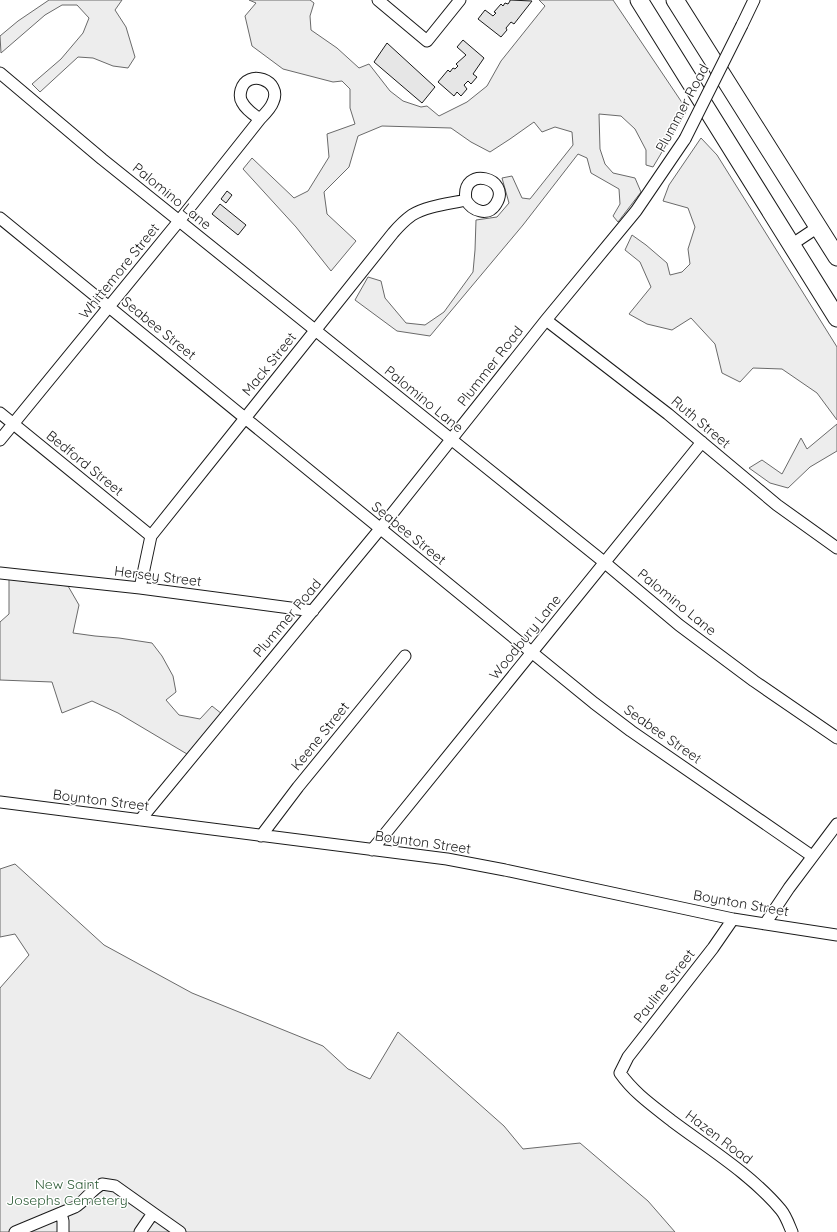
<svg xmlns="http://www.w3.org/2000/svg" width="837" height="1232" font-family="Quicksand,sans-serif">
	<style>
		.built { fill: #ededed; stroke: #6a6a6a }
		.building { fill: #e6e6e6; stroke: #1a1a1a }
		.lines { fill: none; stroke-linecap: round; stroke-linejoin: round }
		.minor-casing { stroke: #1a1a1a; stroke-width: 13 }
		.highway-casing { stroke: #1a1a1a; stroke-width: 19 }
		.minor { stroke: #fff; stroke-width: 11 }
		.highway { stroke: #fff; stroke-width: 17 }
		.minor-bridge-casing { stroke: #1a1a1a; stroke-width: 13; stroke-linecap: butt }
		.minor-bridge { stroke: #fff; stroke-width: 11 }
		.labels { text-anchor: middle; stroke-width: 3; stroke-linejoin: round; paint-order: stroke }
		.street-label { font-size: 14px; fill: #1a1a1a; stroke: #fff }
		.park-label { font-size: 14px; fill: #2b5a34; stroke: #fff }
	</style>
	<rect width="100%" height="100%" fill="#fff"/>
	<path class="built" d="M49,0H122L115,10L126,27L135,57L128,68L113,66L93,58L78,57L40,92L32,84L61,59L83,33L89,18L77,5H62L45,15L1,53L0,36L18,21Z
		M249,0H310L314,3L310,16L311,30L337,48L359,68L369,64L390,91L403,101L421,107L427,106L439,116L467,102L487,86L501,61L545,6L539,0H613L687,110L653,167L646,165V150L635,129L621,116L599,114L600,149L605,164L613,173L635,178L641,192L618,222L613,216L620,204L619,189L591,173L587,158L578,154L523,225L430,336L397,331L355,300L368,277L381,281L385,298L406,323L425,325L444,312L473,272L475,250L476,220L497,217L509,203L502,178L512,176L522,198L530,199L573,145L572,132L555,127L542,132L534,122L510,139L490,152L471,142L451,128L382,126L358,136L349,167L324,192L327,214L356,241L331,271L296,227L243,169L252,158L294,198L308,191L329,157L327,134L355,124L350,108V89L342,81L333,82L283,69L252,46L245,16L256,3Z
		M701,138L717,155L837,347V420L817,393L782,369L753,368L740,382L722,373L715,344L691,318L672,330L647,324L629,314L651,287L640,262L625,250L632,235L646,245L667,263L670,275L682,272L690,264L688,249L695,227L688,208L663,201L669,185Z
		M837,424V451L810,467L788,488L770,483L749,468L762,460L782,474L801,438L807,449Z
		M9,579L68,586L79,605L73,633L95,636L119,638L152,643L162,656L173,676L176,692L166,700L179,715L200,719L212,706L222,714L187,754L118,713L92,701L62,713L52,682L0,680V622L9,614Z
		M15,864L104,945L192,993L323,1046L348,1069L370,1079L398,1032L504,1126L523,1149L580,1143L648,1201L675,1232H0V988L29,955L15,934L0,937V869Z"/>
	<path class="building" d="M510,0L532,1L514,24L511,22L506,28L507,30L501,37L478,19L485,10L493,16L496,13L494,12L501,4L503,6L505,3L508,4L510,1Z
		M463,40L484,58L473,74L477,77L471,84L468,81L464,85L467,89L461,96L457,92L454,96L438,82L448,70L450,72L453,68L455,69L458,66L456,64L466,55L457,47Z
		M387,43L435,87L422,103L374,62Z
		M227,191L232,195L226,203L221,199Z
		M220,204L246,225L238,235L212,214Z"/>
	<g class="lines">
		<g class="minor-casing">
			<path id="minor" d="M378,0L427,41L460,0
				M742,25L754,0
				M0,73L102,159L604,562L679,625L754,681L837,738
				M0,218L594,703L631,731L812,856
				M791,245L818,227
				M546,320L668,414L777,505L837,548
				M0,413L151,536
				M0,440L179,221L260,119C265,114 271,108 273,102C283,80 247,68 241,90C240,94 240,99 242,102C246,110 254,115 260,119
				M0,573L140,588L313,611
				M140,588L151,536L393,233C399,226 405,220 412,215C427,206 448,204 466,200C472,211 488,217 496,204C513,178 460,164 466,200
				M0,802L447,859L505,870L733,919L837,935
				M140,820L380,529L546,320L636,211L685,139
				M261,836L298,787L405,656
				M372,850L702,442
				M733,919L713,948L628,1057L620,1073C634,1093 653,1106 672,1121C708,1148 752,1175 781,1210C786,1216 789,1225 792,1232
				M765,924L789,888L837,824
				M61,1213L63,1221V1232
				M15,1232L75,1207C85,1201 91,1190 102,1184L115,1186L153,1213
				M140,1232L153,1213L180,1232"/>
		</g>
		<g class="highway-casing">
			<path id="highway" d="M639,0L837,318
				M675,0L837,257"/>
		</g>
		<use href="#minor" class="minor"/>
		<use href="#highway" class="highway"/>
		<g class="minor-bridge-casing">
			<path id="minor-bridge" d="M685,139L742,25"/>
		</g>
		<use href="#minor-bridge" class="minor-bridge"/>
	</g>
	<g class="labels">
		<g class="street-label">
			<text transform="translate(682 108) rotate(-62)" y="5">Plummer Road</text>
			<text transform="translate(172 196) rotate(39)" y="5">Palomino Lane</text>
			<text transform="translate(119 271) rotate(-51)" y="5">Whittemore Street</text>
			<text transform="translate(159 328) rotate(39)" y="5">Seabee Street</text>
			<text transform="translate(269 364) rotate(-51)" y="5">Mack Street</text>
			<text transform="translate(490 366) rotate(-52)" y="5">Plummer Road</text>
			<text transform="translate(424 399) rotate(39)" y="5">Palomino Lane</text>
			<text transform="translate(701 422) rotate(40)" y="5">Ruth Street</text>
			<text transform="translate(85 463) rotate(39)" y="5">Bedford Street</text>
			<text transform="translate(409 533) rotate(39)" y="5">Seabee Street</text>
			<text transform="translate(158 576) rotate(7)" y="5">Hersey Street</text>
			<text transform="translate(677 602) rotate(39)" y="5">Palomino Lane</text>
			<text transform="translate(287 618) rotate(-50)" y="5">Plummer Road</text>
			<text transform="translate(525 637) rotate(-51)" y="5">Woodbury Lane</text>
			<text transform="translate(663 734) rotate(35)" y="5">Seabee Street</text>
			<text transform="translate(320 736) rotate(-51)" y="5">Keene Street</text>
			<text transform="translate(101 800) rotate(7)" y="5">Boynton Street</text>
			<text transform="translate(423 842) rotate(8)" y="5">Boynton Street</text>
			<text transform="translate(741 903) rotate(10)" y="5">Boynton Street</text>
			<text transform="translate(664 986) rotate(-52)" y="5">Pauline Street</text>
			<text transform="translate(719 1137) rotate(37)" y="5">Hazen Road</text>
		</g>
		<g class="park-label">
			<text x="67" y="1189">New Saint<tspan x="67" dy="16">Josephs Cemetery</tspan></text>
		</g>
	</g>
</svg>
